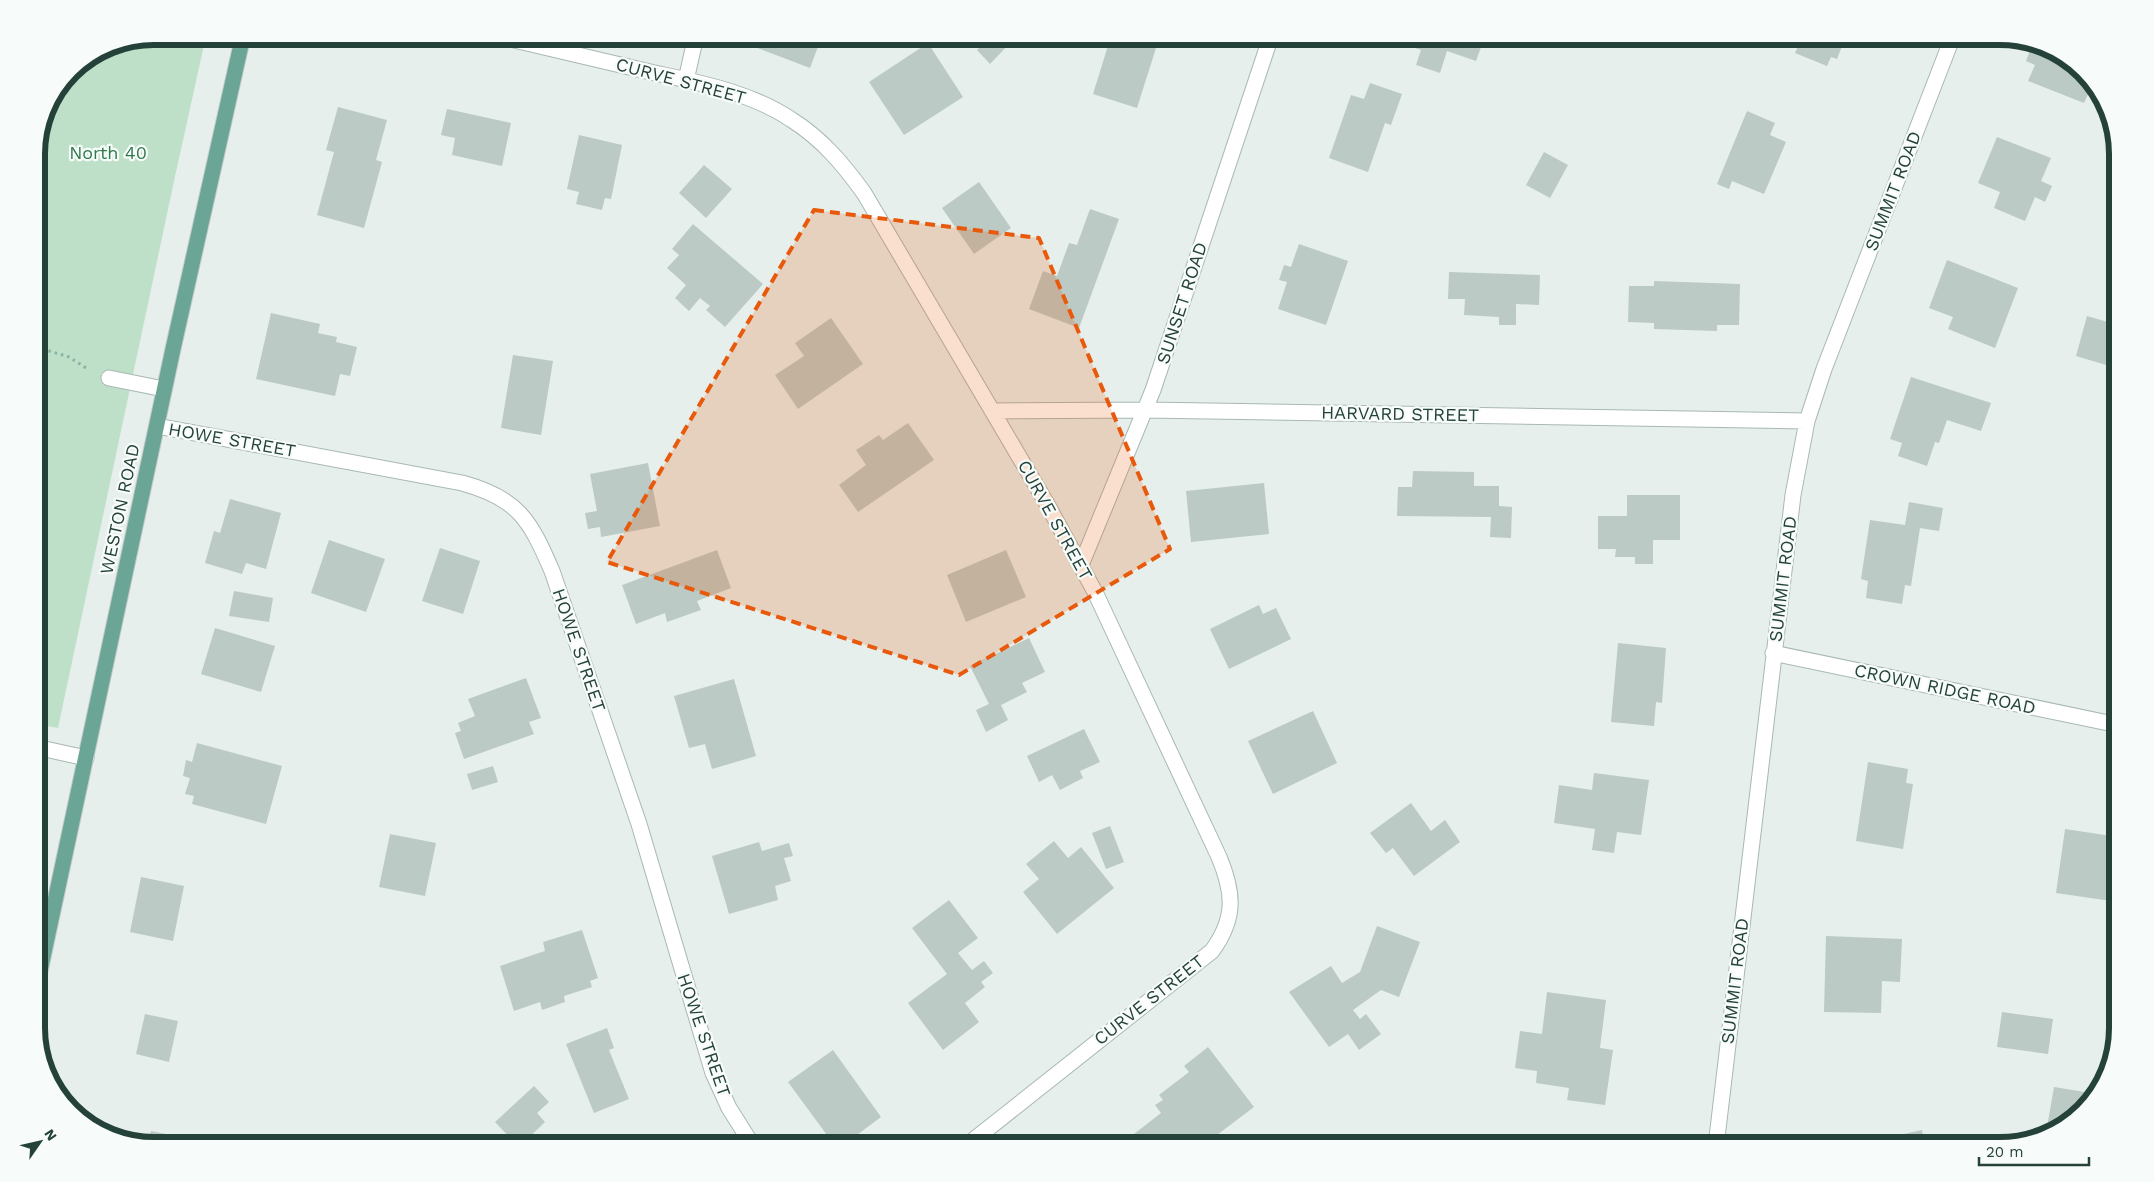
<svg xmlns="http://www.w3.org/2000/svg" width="2154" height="1182" font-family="'Work Sans',sans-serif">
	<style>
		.green { fill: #bfe0c8 }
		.building { fill: #bbcac4 }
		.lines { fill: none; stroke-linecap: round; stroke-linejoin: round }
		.minor-casing { stroke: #a8b8b2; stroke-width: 17 }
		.major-casing { stroke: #c2cac8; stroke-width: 17 }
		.path { stroke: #86b3a5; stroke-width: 3; stroke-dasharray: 2.5 4; stroke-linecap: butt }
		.minor { stroke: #fff; stroke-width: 15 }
		.major { stroke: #6aa596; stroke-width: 15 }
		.marked { fill: #e8590c; fill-opacity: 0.2; stroke: #e8590c; stroke-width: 4; stroke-dasharray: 10 6; stroke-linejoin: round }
		.labels { text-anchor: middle; stroke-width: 4.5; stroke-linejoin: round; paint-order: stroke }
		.street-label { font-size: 18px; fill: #24423a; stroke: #f7fbf9 }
		.park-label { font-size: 18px; fill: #2d7a4b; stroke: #f7fbf9 }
		.rim { fill: none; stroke: #24423a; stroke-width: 6 }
	</style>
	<rect width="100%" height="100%" fill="#e6efeb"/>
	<path class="green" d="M154,36H206L174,181L58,728L36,724V147L48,102L71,71L109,45Z"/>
	<path class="building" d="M744,36H822L810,68L742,42Z
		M991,36H1011L1014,39L990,64L977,50Z
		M1111,36H1121L1156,48L1137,108L1093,94Z
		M1392,36H1485L1476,61L1447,51L1440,73L1416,65L1421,50L1391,40Z
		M1792,36H1846L1837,59L1831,57L1827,66L1795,53L1801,40Z
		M928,43L963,97L904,135L869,82Z
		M2032,45L2059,52L2101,94L2090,90L2084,103L2028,81L2035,65L2026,61Z
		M1370,83L1402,94L1391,125L1385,123L1368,172L1329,158L1351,95L1364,99Z
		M338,107L387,120L376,160L382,162L364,228L317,215L334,152L326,150Z
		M447,109L511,123L502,166L452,155L455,138L441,135Z
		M1747,111L1775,123L1770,135L1786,142L1764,194L1732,181L1729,189L1717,184Z
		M579,135L622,145L611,199L605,198L602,210L576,204L579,192L567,189Z
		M1997,137L2051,158L2041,181L2052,186L2045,202L2035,197L2025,221L1994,208L2000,192L1978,183Z
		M1544,152L1568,165L1550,198L1526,185Z
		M704,165L732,189L706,218L679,193Z
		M979,182L1011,228L974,254L942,208Z
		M1090,209L1119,219L1079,328L1029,309L1043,271L1057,276L1069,243L1077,245Z
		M693,224L763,284L725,327L706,310L710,306L700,298L689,311L675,298L686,285L667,268L679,255L672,249Z
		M1299,244L1348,261L1326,325L1278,309L1287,282L1279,280L1284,265L1291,267Z
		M1947,260L2018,288L1995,348L1948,329L1953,317L1929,308Z
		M1449,272L1540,275L1539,305L1516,304V325H1499V317L1464,315L1465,299H1448Z
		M1654,281L1740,284L1739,325H1717V331L1654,329V323L1628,322L1629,286H1654Z
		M271,313L320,324L318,333L337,337L336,342L357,347L350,376L340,374L335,396L256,379Z
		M2087,316L2118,325V349L2113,367L2076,356Z
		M831,318L863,364L798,409L775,375L804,356L795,343Z
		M513,355L553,361L541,435L501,428Z
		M1911,377L1991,403L1981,431L1947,420L1939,443L1935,442L1927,466L1898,456L1902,443L1890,439Z
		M36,421L43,422L37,448H36Z
		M908,423L934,460L858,512L839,485L866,465L856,450L879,435L883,440Z
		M648,463L660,526L601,537L600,527L588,529L585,513L597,511L590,474Z
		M1413,471L1474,472V486H1499V506L1512,507L1511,538L1490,537L1491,517L1397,516L1398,487H1412Z
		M1264,483L1269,534L1191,542L1186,491Z
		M1627,495H1680V540H1653V564H1635V557H1615L1616,549H1598V516H1627Z
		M230,499L281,513L266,569L246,563L242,574L205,563L214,531L220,533Z
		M1909,502L1943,508L1939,531L1920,528L1911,586L1905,585L1902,604L1866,598L1868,581L1861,579L1870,520L1905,525Z
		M329,540L385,559L366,612L311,593Z
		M440,548L480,561L463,614L422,601Z
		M717,550L731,588L697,601L701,610L667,622L665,613L636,624L622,585Z
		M1006,550L1026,597L966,622L947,575Z
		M234,591L273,598L269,622L229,616Z
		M1259,605L1263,614L1276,608L1291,639L1229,669L1210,629Z
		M215,628L275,646L261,692L201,674Z
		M1029,638L1045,672L1022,683L1027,692L1001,705L1008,720L986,732L976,710L989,704L970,666Z
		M1618,643L1666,648L1662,703L1656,702L1654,726L1611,722Z
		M526,678L541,718L529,722L534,734L464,759L455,733L461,731L458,723L475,716L468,699Z
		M734,679L756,756L712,769L705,744L689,748L674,696Z
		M1313,711L1337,763L1273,794L1248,741Z
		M1084,729L1100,762L1080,771L1083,778L1060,790L1052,775L1039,782L1027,756Z
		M197,743L282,766L266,824L192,804L194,796L185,794L190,778L183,776L186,760L192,762Z
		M1868,762L1908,769L1906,783L1913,784L1903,849L1856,841Z
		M493,766L498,782L472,790L467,774Z
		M1594,773L1649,780L1641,835L1617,832L1614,853L1592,850L1595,829L1554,823L1559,785L1592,790Z
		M1411,803L1431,831L1445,820L1460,842L1414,876L1393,848L1386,853L1370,833Z
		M1110,826L1124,862L1106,869L1092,833Z
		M2065,829L2118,837V902L2056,893Z
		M390,834L436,843L425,896L379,887Z
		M1054,841L1068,858L1081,847L1114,888L1057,934L1023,892L1039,879L1026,864Z
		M759,842L762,851L789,843L793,856L784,858L791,881L775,886L778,900L729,914L712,856Z
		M141,877L184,886L173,941L130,932Z
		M949,900L978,938L958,953L972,970L984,961L993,973L981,982L985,987L965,1003L979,1022L943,1050L908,1003L947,974L912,928Z
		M1377,926L1420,942L1399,997L1381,990L1353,1010L1360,1019L1366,1014L1381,1034L1359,1050L1348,1034L1329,1047L1289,992L1331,966L1342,983L1360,972Z
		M582,930L598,978L590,981L592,987L564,996L565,1002L542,1010L540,1002L514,1011L500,966L545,951L543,942Z
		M1826,936L1902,939L1900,982L1882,981L1881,1013L1824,1012Z
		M1547,992L1606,1000L1600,1048L1613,1050L1605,1105L1567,1100L1569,1088L1536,1083L1537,1071L1515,1068L1520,1031L1542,1034Z
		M2002,1012L2053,1019L2048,1054L1997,1047Z
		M145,1014L178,1021L169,1062L136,1054Z
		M607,1028L614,1048L609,1050L629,1099L594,1113L566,1044Z
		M1208,1047L1254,1107L1209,1141L1204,1134L1189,1146H1143L1134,1134L1161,1113L1155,1105L1163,1100L1159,1095L1189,1072L1184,1066Z
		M833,1050L881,1117L842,1146H835L788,1082Z
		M534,1086L549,1102L537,1113L545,1122L520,1146H518L495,1122Z
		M2054,1087L2091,1093L2090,1099L2059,1130L2046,1133Z
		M1922,1130L1925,1146H1897L1895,1136Z
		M151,1131L220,1145V1146H154L148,1144Z
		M1067,1134L1077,1146H1052Z"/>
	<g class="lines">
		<g class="minor-casing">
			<path id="minor" d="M497,36C547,48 596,59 646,71C695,82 749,91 792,120C822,139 843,164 864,193L1047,504L1095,592L1219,857C1234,893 1236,918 1212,951L966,1146
				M686,80L696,36
				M109,378L164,389
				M992,411L1146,410L1807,421
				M157,426L462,483C518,498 530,520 552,571L639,824L713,1073L729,1108L753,1146
				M1081,565L1153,390L1271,36
				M1773,653L2118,725
				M36,747L86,758
				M1716,1146L1793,495L1807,421L1824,369L1953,36"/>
		</g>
		<g class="major-casing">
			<path id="major" d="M36,990L173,349L243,36"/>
		</g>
		<path class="path" d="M36,347L69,357L86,368"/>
		<use href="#minor" class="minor"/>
		<use href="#major" class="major"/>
	</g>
	<path class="marked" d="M814,210L1039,238L1170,549L959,675L607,562Z"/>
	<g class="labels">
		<g class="street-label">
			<text transform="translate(681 81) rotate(15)" y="6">CURVE STREET</text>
			<text transform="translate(1893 191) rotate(-69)" y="6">SUMMIT ROAD</text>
			<text transform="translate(1182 303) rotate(-72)" y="6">SUNSET ROAD</text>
			<text transform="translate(1400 414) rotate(1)" y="6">HARVARD STREET</text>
			<text transform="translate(232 440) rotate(10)" y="6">HOWE STREET</text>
			<text transform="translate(120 509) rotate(-78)" y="6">WESTON ROAD</text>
			<text transform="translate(1055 520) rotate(61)" y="6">CURVE STREET</text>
			<text transform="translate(1783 579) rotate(-83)" y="6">SUMMIT ROAD</text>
			<text transform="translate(579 650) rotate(71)" y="6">HOWE STREET</text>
			<text transform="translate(1945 689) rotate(12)" y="6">CROWN RIDGE ROAD</text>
			<text transform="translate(1735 981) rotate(-83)" y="6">SUMMIT ROAD</text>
			<text transform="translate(1149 1000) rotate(-38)" y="6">CURVE STREET</text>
			<text transform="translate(704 1035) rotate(71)" y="6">HOWE STREET</text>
		</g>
		<g class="park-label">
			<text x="108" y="159">North 40</text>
		</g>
	</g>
	<path d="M0 0H2154V1182H0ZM154 45H2000A109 109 0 0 1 2109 154V1028A109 109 0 0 1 2000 1137H154A109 109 0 0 1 45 1028V154A109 109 0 0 1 154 45Z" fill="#f7fbf9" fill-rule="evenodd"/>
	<path class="rim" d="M154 45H2000A109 109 0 0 1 2109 154V1028A109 109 0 0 1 2000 1137H154A109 109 0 0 1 45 1028V154A109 109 0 0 1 154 45Z"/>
	<g transform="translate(40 1142) rotate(56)" stroke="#f7fbf9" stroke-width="4" paint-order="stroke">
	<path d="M0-4L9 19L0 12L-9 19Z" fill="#24423a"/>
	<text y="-8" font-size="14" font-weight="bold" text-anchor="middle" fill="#24423a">N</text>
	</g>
	<path d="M1979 1157v8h110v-8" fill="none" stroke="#24423a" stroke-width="2.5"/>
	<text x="1986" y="1157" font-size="15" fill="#24423a" stroke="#f7fbf9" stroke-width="4" paint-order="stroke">20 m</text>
</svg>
